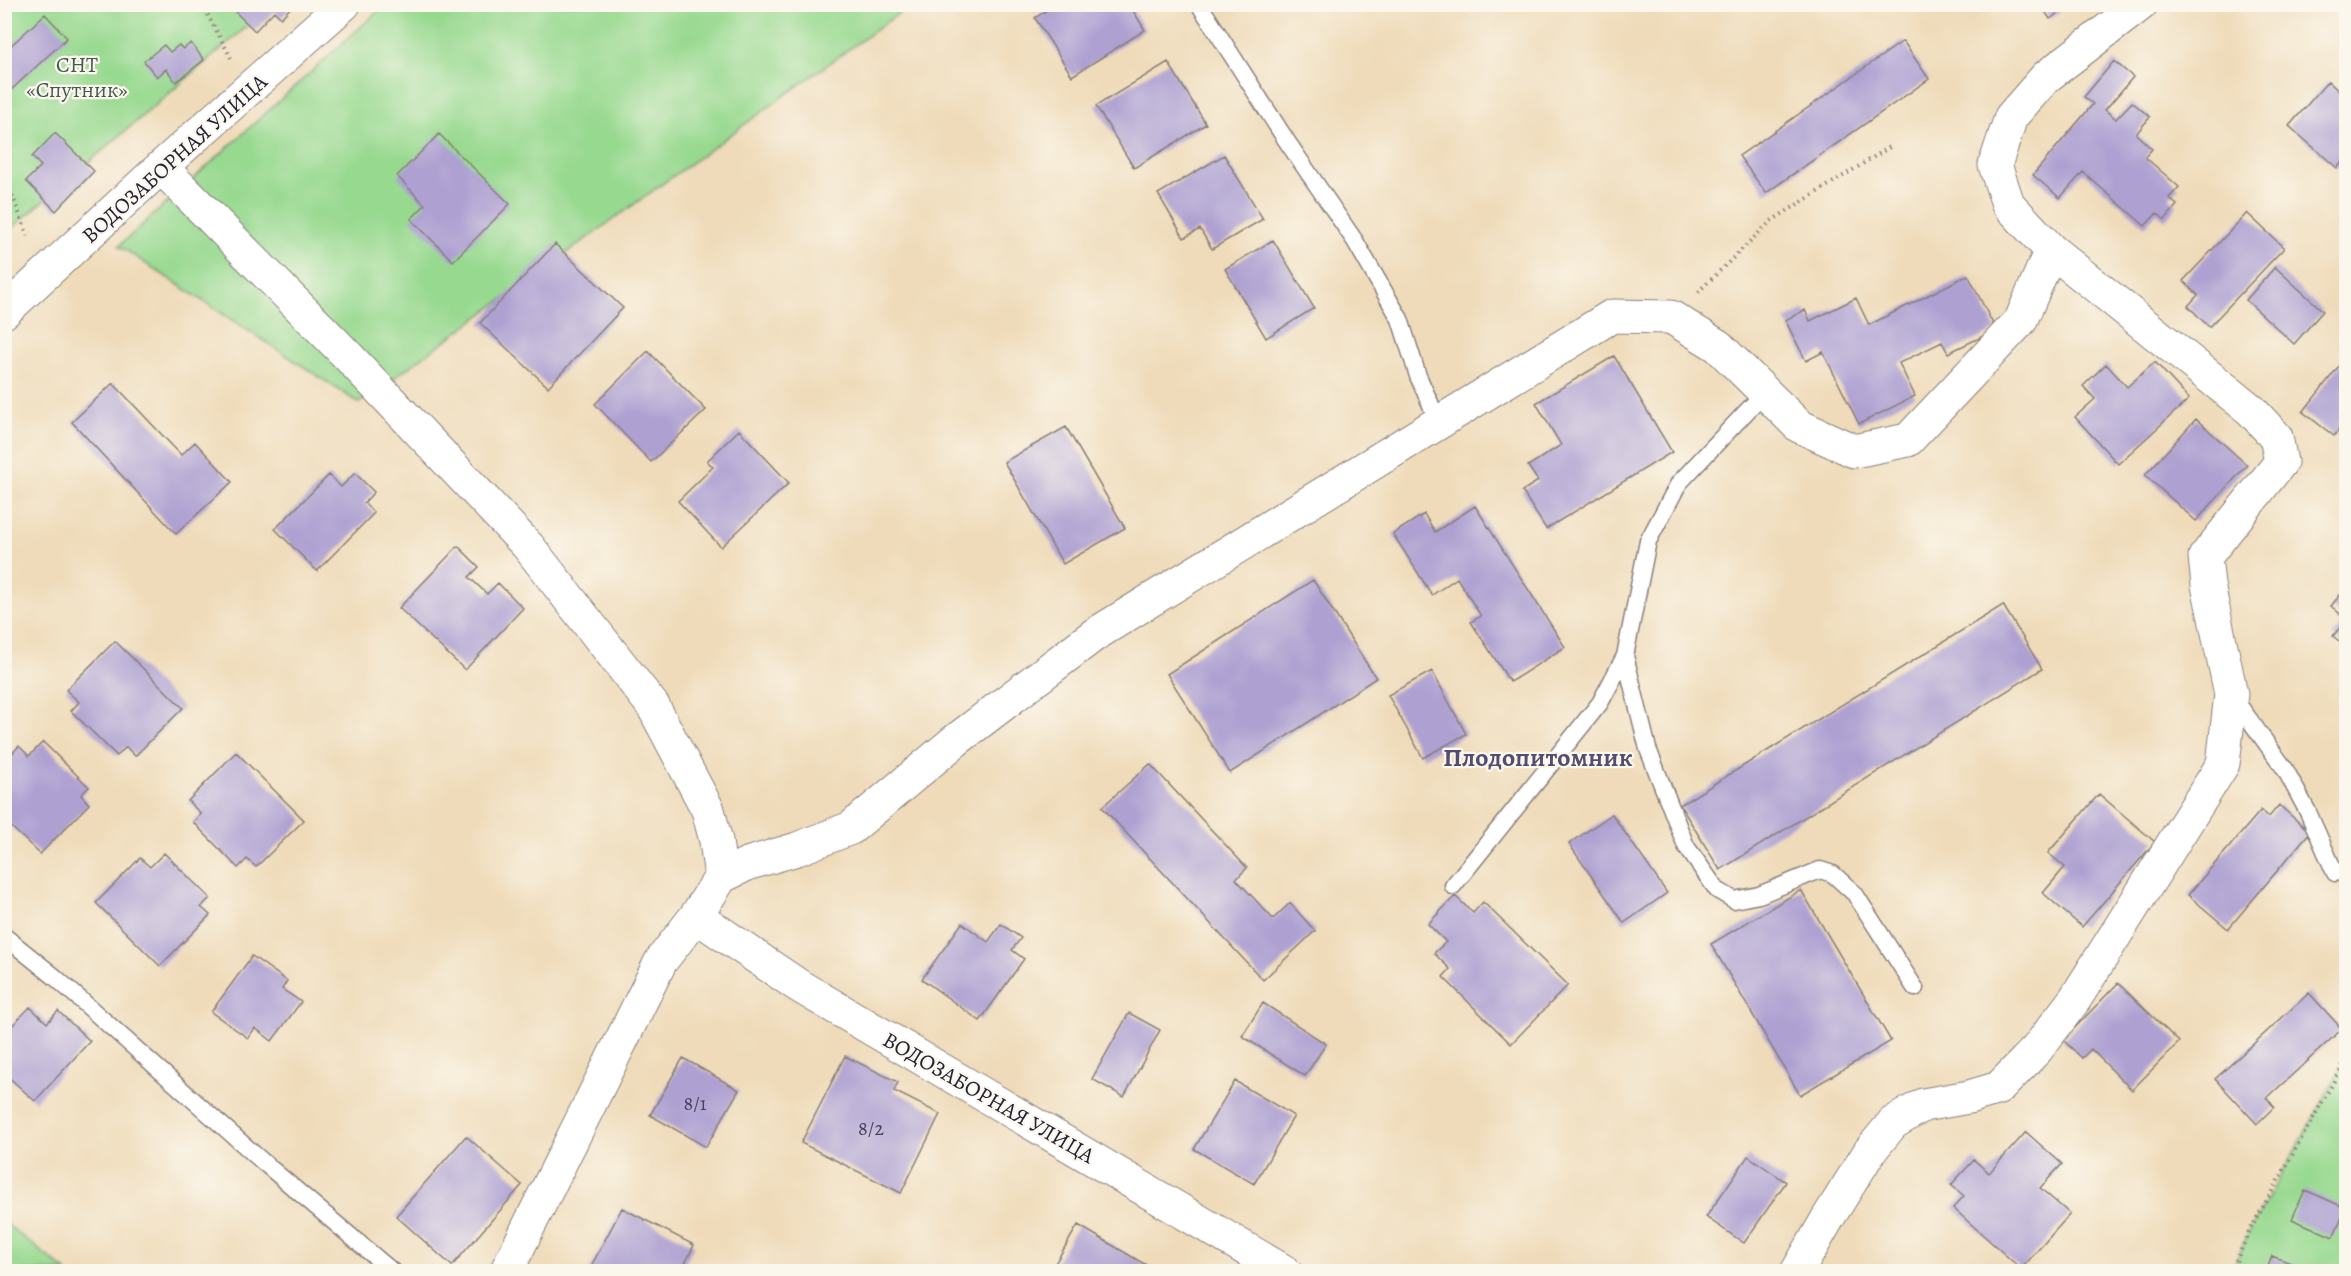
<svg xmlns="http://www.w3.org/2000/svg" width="2351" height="1276" font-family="Alegreya,serif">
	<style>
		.green { fill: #98d990; stroke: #5d7e66; stroke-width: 1.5 }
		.building { fill: #aea1d2 }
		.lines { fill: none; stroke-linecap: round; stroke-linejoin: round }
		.service-casing { stroke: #887e7a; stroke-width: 19 }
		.minor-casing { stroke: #887e7a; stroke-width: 35 }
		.path { stroke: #887e7a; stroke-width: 4; stroke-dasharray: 1.5 4.5; stroke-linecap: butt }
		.service { stroke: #fff; stroke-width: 16 }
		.minor { stroke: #fff; stroke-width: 33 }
		.labels { text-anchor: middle; stroke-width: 4.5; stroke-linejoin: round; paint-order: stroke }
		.number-label { font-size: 20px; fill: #454261 }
		.park-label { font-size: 22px; fill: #455954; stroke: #fbf7ec }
		.street-label { font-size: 22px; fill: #22223b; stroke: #fbf7ec }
		.quarter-label { font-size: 26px; font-weight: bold; fill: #534e70; stroke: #fbf7ec }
	</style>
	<rect width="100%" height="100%" fill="#fbf7ec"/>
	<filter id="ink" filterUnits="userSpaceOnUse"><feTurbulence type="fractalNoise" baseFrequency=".0167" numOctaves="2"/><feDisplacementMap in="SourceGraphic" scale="12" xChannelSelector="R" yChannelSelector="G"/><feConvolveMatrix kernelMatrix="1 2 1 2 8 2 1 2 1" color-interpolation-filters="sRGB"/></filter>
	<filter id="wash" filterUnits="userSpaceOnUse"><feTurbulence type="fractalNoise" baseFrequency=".008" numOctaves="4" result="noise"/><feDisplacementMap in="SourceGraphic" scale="24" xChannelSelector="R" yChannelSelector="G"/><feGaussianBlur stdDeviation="1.35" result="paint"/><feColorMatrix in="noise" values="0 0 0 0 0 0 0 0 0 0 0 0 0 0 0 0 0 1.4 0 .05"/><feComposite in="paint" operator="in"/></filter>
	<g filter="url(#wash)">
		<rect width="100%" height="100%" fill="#efdbba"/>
		<path class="green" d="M5,5H272L5,234Z
			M385,5H910L359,403L119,246Z
			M2346,1060V1271L2231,1272L2250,1230Z
			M5,1223L66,1271H5Z"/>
		<g id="blocks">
			<path class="building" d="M227,4H294L281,18L274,11L255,31Z
				M1056,4H1129L1145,30L1072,76L1035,18Z
				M2040,4H2070L2050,19Z
				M45,14L67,38L10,91L4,86V52Z
				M1903,41L1929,79L1766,193L1739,156Z
				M191,43L204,60L176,82L166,69L157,77L144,61L164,45L170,52L179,45L183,49Z
				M2114,61L2133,77L2105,110L2116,119L2132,102L2150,117L2136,134L2152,149L2145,157L2179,187L2169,198L2177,205L2165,220L2157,213L2145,226L2083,172L2060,198L2033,175L2093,104L2084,97Z
				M1168,62L1206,124L1134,168L1096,106Z
				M2328,81L2346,98V158L2337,168L2289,126Z
				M55,133L94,171L56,211L26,181L41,166L32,157Z
				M439,134L510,204L453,261L411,219L425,205L397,176Z
				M1224,155L1263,219L1212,249L1200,229L1184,238L1158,194Z
				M2247,213L2284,248L2209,327L2188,306L2198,295L2183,281Z
				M1273,240L1314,308L1266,338L1225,269Z
				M555,244L623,308L548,387L480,323Z
				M2275,267L2323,311L2294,344L2246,300Z
				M1968,275L1996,330L1948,353L1942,342L1899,363L1915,396L1859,424L1823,352L1806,361L1785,320L1805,310L1810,321L1856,298L1869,325Z
				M648,351L706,410L651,462L595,404Z
				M1614,356L1672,452L1546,529L1522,491L1538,481L1528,466L1561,445L1536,403Z
				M2155,362L2189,399L2118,464L2075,417L2095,399L2083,386L2106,364L2127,387Z
				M2342,362L2346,365V428L2343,425L2334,436L2303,412Z
				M113,383L181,455L195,442L232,482L176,534L72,422Z
				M2196,419L2247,465L2196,521L2145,475Z
				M1066,427L1125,528L1063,564L1004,462Z
				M739,430L789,483L721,547L678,501L713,467L707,461Z
				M355,473L374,492L364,503L374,513L317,571L275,529L329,475L341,487Z
				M1475,506L1565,647L1510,682L1471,622L1481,616L1457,578L1432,595L1393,534L1424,514L1435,532Z
				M458,546L479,567L469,577L487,594L498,583L523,608L465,670L399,608Z
				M1313,580L1376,678L1230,773L1167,674Z
				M2346,588V619L2331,606Z
				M2003,605L2042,669L1720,870L1680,805Z
				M2346,620V647L2333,636Z
				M115,641L183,708L135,756L126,747L117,756L71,711L79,702L66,690Z
				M1432,671L1466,734L1423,758L1388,695Z
				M43,742L89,787L81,795L89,804L40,854L4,820V762L19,746L29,756Z
				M236,752L304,820L256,867L247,859L238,868L193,822L201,814L188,801Z
				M1150,764L1247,868L1236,879L1273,919L1290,903L1315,931L1263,980L1102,807Z
				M2099,794L2155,842L2082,927L2043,893L2065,867L2048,853Z
				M2279,805L2310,832L2228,929L2188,895L2261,810L2269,817Z
				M1612,814L1667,893L1624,923L1569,844Z
				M164,853L210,898L201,907L210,915L160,966L96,903L140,858L150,867Z
				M1801,890L1891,1041L1800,1095L1711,944Z
				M1455,896L1473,913L1483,902L1568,985L1511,1044L1443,977L1450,969L1434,953L1446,942L1428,924Z
				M962,923L988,942L1001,924L1021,938L1012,950L1024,959L980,1021L922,979Z
				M252,956L287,981L282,989L301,1002L272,1041L255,1028L248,1038L211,1012Z
				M2118,983L2179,1042L2132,1090L2091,1049L2082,1058L2063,1040Z
				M2309,993L2342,1029L2267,1098L2274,1107L2257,1124L2215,1079Z
				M1263,1003L1326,1044L1305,1076L1242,1036Z
				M30,1007L47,1023L58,1011L90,1041L35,1101L4,1073V1067L10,1061L4,1056V1034Z
				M1129,1013L1160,1030L1124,1097L1092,1079Z
				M845,1056L898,1082L894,1091L940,1114L901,1193L801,1143Z
				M683,1058L739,1090L706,1147L650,1115Z
				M1235,1081L1294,1116L1254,1184L1194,1149Z
				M2026,1132L2062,1164L2040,1188L2070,1214L2021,1269L1953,1208L1964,1196L1951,1185L1974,1160L1989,1173Z
				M466,1136L522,1185L452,1266L396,1216Z
				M1748,1156L1786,1182L1744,1243L1706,1217Z
				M2305,1190L2346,1208L2333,1237L2292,1219Z
				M622,1208L694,1245L681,1272H588Z
				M1078,1225L1158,1272H1050Z
				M2272,1256L2312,1271V1272H2266Z"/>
		</g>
	</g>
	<g filter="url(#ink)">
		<use href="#blocks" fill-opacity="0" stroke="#887e7a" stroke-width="1.5"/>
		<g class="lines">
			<g class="service-casing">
				<path id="service" d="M1199,4L1286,140L1355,241L1400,319L1418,376L1439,423
					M1625,656L1648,749L1686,846L1717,890L1734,900L1759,895L1820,870L1833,874L1855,894L1915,988
					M2233,697L2285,769L2308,812L2335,873
					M1453,886L1600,703L1625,656L1648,541L1679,483L1765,392
					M4,936L55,977L262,1161L393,1272"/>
			</g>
			<g class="minor-casing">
				<path id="minor" d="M161,167L346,354L528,546L653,706L708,810L716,841L721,877
					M4,312L161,167L344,4
					M696,916L799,986L1285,1272
					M506,1272L661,961L696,916L721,877L747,864L797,849L851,828L955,741L1094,635L1612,316L1671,317L1718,346L1799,426L1854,451L1908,440L2021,320L2051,250L2008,204L1995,165L2011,117L2046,77L2141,4
					M1797,1272L1828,1218L1870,1151L1893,1123L1923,1105L1969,1097L1999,1088L2037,1049L2075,999L2223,764L2231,694L2208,585L2205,557L2281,462L2276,437L2251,410L2051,250"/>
			</g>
			<path class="path" d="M202,4L231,58
				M4,173L29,239
				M1698,292L1771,221L1893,145
				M2231,1272L2250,1230L2346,1060"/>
			<use href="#service" class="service"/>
			<use href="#minor" class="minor"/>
		</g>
	</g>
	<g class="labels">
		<g class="number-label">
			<text x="695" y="1110">8/1</text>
			<text x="871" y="1135">8/2</text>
		</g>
		<g class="park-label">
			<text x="77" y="72">СНТ<tspan x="77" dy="25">«Спутник»</tspan></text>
		</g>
		<g class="street-label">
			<text transform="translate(174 158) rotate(-42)" y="8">ВОДОЗАБОРНАЯ УЛИЦА</text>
			<text transform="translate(989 1097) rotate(30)" y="8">ВОДОЗАБОРНАЯ УЛИЦА</text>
		</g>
		<g class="quarter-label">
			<text x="1538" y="766">Плодопитомник</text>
		</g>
	</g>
	<rect width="2351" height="1276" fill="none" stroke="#fbf7ec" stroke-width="24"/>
</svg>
